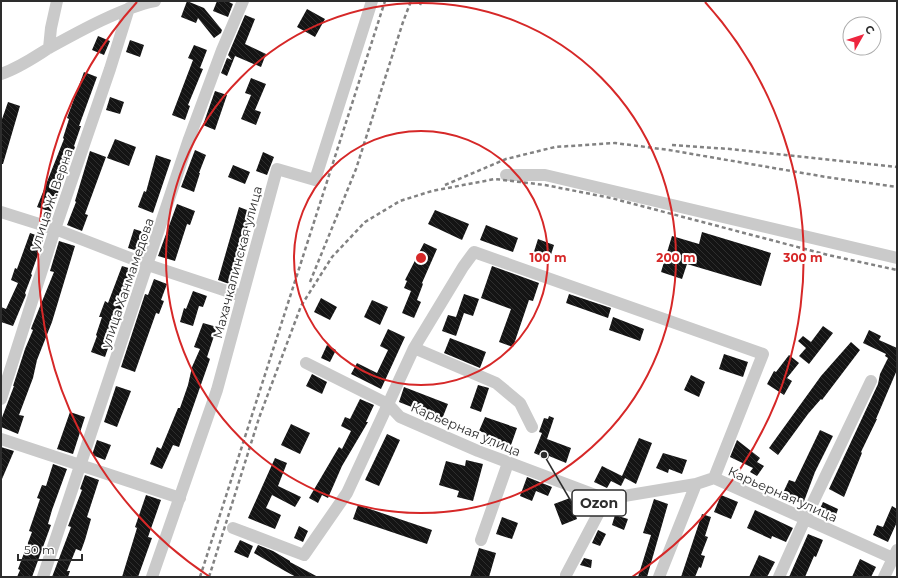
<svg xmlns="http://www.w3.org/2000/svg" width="898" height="578" font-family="Montserrat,sans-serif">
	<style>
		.building { fill: url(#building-back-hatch) }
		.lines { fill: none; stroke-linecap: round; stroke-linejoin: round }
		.minor { stroke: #cacaca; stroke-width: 12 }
		.rail { stroke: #828282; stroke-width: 2.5; stroke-dasharray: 4 3; stroke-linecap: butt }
		.ring { fill: none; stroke: #d62828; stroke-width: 2 }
		.labels { text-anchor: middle; stroke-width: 4; stroke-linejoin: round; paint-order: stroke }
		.street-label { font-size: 13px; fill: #2d2d2d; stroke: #fff }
		.centre { fill: #d62828; stroke: #fff; stroke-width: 2 }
		.ring-label { font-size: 12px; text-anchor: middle; font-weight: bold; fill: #d62828; stroke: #fff; stroke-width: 4; stroke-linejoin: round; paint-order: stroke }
		.leader { fill: none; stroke: #2d2d2d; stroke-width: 1.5 }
		.callout-dot { fill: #2d2d2d; stroke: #fff; stroke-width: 1.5 }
		.callout { fill: #fff; stroke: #2d2d2d; stroke-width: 1.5 }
		.callout-label { font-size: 14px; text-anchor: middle; font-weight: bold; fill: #2d2d2d }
	</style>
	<defs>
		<pattern id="building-back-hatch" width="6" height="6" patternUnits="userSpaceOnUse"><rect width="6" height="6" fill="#141414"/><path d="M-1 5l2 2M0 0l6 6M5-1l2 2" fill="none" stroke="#2e2e2e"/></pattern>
	</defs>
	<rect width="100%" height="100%" fill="#fff"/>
	<path class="building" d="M187,1L204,8L222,30L221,33L214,38L198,18L196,23L181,17Z
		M217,1H227L233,4L228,17L213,11Z
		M307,9L325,19L315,37L297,27Z
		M245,15L255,19L245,44L266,54L261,67L235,56L227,76L221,73L227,58L232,60L228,55Z
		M98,36L110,41L104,55L92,50Z
		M130,40L144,45L140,57L126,52Z
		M194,45L207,50L200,68L203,69L188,105L190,106L185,120L172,115L193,60L188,58Z
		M84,72L97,77L79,126H81L74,146L75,147L51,212L37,207L64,139L63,138L69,119L67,118Z
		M251,78L266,84L255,110L261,112L256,125L241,119L251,95L245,93Z
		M215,91L227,95L215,130L203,125Z
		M110,97L124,102L120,114L106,110Z
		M8,102L20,106L3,164H1V122Z
		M115,139L136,147L129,166L107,158Z
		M195,150L206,155L199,173H200L194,192L181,187Z
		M90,151L106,157L85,214L88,215L82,231L67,225L76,202L75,201Z
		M263,152L274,157L267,175L256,171Z
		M156,155L171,160L153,213L138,207L144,191L146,192Z
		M233,165L250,172L245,184L228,177Z
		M177,204L195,211L190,225L187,224L175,261L158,256Z
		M239,207L255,213L251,226L248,225L241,247L244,248L232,285L218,280Z
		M435,210L469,224L462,240L428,224Z
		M486,225L518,238L513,252L480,240Z
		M134,229L147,233L141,252L128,248Z
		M702,232L771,253L761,286L687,264L682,279L661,272L672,236L699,244Z
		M30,233L44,238L31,274L32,275L25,293L26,295L13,326L1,322V307L6,309L18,283L11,280L15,268L17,269Z
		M538,239L554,245L548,264L532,258Z
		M59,241L75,246L52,322L37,360L33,378L19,415L24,416L18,434L1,427V420L14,386H13L25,349L33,330L31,329L32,326L54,272L50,271Z
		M424,243L437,249L422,283L423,284L417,300L421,302L414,318L402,313L411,291L404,288L407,281L405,280Z
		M122,266L135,270L105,357L91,352L97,336L96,335L102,317H99L105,301L108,303Z
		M492,266L539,283L533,301L529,300L513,347L499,342L511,309L481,298Z
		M154,279L167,284L161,300L164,301L159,314L156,313L135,372L121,367L145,294L148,295Z
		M193,291L207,296L203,307L199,306L193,326L180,322L184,308L186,309Z
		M464,294L479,299L473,316L464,313L456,336L442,331L448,315L456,317Z
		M569,294L611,308L608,318L566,303Z
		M321,298L337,307L330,320L314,312Z
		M372,300L388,307L380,325L364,317Z
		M613,317L644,329L640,341L609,330Z
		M203,323L217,327L207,357L210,359L179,447L173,445L162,469L150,464L157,447L161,449L178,408H180L188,385L192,367L200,349L194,347Z
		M823,326L833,333L809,364L799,356L806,348L798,341L803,336L811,342Z
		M388,329L405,337L381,389L351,374L357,363L377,373L388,350L380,346Z
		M869,330L881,336L879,340L897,348V370L876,419H877L861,452L862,453L844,497L829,489L878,384L880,374L888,358L885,356L886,354L863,343Z
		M450,338L486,352L480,368L444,353Z
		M851,342L860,350L822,400L821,399L808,414L778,455L769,448L821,376Z
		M327,345L336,350L330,362L321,358Z
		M724,354L748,362L743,377L719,369Z
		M789,355L799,363L787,378L792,381L784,395L767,384L774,371L776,372Z
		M312,374L327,382L322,394L306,386Z
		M691,375L705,382L699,397L684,390Z
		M478,385L489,388L481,412L470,408Z
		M116,386L131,391L117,427L104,422Z
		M404,387L448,404L442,419L399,402Z
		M360,399L374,405L366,422H368L342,466L328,498L322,495L318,503L309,498L339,447L342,449L351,431L341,426L345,417L350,419Z
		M70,412L85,417L73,454L57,449Z
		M549,416L554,418L547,439L571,448L566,463L549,456L548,459L534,453L542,433L539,432L544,418L548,419Z
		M485,417L517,428L511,445L501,442L499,449L481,443L485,433L479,431Z
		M291,424L310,433L300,454L281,445Z
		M820,430L833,436L815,472L803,504L782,495L789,480L795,482Z
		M387,434L400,440L379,486L365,480Z
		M639,438L652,443L636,484L625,478L621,486L611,481L607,488L594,482L602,466L622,476Z
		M97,440L111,445L105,460L92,455Z
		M737,440L760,458L757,462L764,466L757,476L750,472L753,468L730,457Z
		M1,447L14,451L2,479H1Z
		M663,453L687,460L682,474L669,469L668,473L656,468Z
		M275,458L287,463L278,486L301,497L295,507L272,495L266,508L281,515L275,529L248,518Z
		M466,460L483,464L473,501L457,497L459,491L439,485L446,461L465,466Z
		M53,464L67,469L52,510L48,524L51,525L32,577H17L20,570L18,569L32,532L29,531L40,499L37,498L42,485L46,486Z
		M85,475L99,480L87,517L91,519L85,540L81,551L76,549L67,571H70L68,577H52L71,527L68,526L82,490L80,489Z
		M527,477L552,487L548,496L536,491L532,501L520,496Z
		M146,495L161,500L148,537L152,538L138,577H122L137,528L135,527Z
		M721,495L738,502L731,519L714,512Z
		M570,498L577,519L562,525L554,504Z
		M654,499L668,504L647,577H638L651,535L643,533Z
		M823,502L838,509L835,518L819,511Z
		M358,505L432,530L427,544L353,519Z
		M892,506L897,509V522L888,542L873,535L877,525L883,527Z
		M755,510L793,528L786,542L772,536L771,539L747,528Z
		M702,514L711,517L705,536L708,537L701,555L705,556L701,568L699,567L695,577H681Z
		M615,515L628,519L624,530L612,525Z
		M502,517L518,523L512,539L496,534Z
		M299,526L308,531L303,542L294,538Z
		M598,530L606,534L600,546L592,543Z
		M808,534L823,540L816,557L814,556L805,577H789Z
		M240,540L253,546L248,558L234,552Z
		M258,545L273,551L290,561V562L318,577H296L285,571L254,553Z
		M479,548L496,553L489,577H470Z
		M759,555L775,562L767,577H749Z
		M584,558L592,560L591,568L580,565Z
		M860,559L876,567L871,577H852Z"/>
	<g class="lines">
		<path class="minor" d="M49,48L51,28L57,1
			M1,74C19,68 33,58 49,48C78,32 123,7 155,1
			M506,175H545L897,258
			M1,212L55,229L148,265L242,296
			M414,348L496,383L520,403L532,427
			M306,363L388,404L400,417L478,451L606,499L696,484L714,478L897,560
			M1,399L55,229L110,69L129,8
			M1,439L180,498
			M233,528L304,555L347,493L414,348L463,267L474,252L763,354L714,478
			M481,540L508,463
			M566,575L606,499
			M43,577L189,139L222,50L243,1
			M152,577L217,390L277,169L315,180L372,1
			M659,577L696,484
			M779,577L805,519L871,381
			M884,577L897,550"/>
		<path class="rail" d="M420,5L422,1
			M672,145L730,149L897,167
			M445,185L506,159L555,147L615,143L669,150L826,177L897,187
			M310,282L356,169L403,22L411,1
			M200,577L385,1
			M209,577L259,418L301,306L332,257L365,222L400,201L432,191L495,179L545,185L611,198L828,255L897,270"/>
	</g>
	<g class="ring">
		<circle cx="421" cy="258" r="127"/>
		<circle cx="421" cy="258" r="255"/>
		<path d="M210 577A382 382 0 0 1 137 2M705 2A382 382 0 0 1 632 577"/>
	</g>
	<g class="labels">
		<g class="street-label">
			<text transform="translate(51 199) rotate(-71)" y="5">улица Ж. Верна</text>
			<text transform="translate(237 262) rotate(-75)" y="5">Махачкалинская улица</text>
			<text transform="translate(127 283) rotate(-71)" y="5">улица Ханмамедова</text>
			<text transform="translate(466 429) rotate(23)" y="5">Карьерная улица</text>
			<text transform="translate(783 494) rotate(24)" y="5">Карьерная улица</text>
		</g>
	</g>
	<circle cx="421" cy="258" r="6" class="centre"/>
	<g class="ring-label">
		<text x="548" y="262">100 m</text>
		<text x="676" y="262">200 m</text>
		<text x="803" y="262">300 m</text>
	</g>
	<path class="leader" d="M544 455L572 503"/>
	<circle class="callout-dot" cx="544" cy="455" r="4"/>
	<rect class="callout" x="572" y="490" width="54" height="26" rx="4"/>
	<g class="callout-label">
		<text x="599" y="508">Ozon</text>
	</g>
	<rect width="898" height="578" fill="none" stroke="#2d2d2d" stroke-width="4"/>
	<g transform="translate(862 36) rotate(51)"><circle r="19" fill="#ffffff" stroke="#ababab"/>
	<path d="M0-3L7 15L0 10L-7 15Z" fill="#ee253e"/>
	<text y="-6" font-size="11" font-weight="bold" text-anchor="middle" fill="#2d2d2d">С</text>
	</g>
	<path d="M18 554v6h64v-6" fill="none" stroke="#2d2d2d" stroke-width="2"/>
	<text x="24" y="554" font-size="12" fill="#2d2d2d" stroke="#ffffff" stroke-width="3" paint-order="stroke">50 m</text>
</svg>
